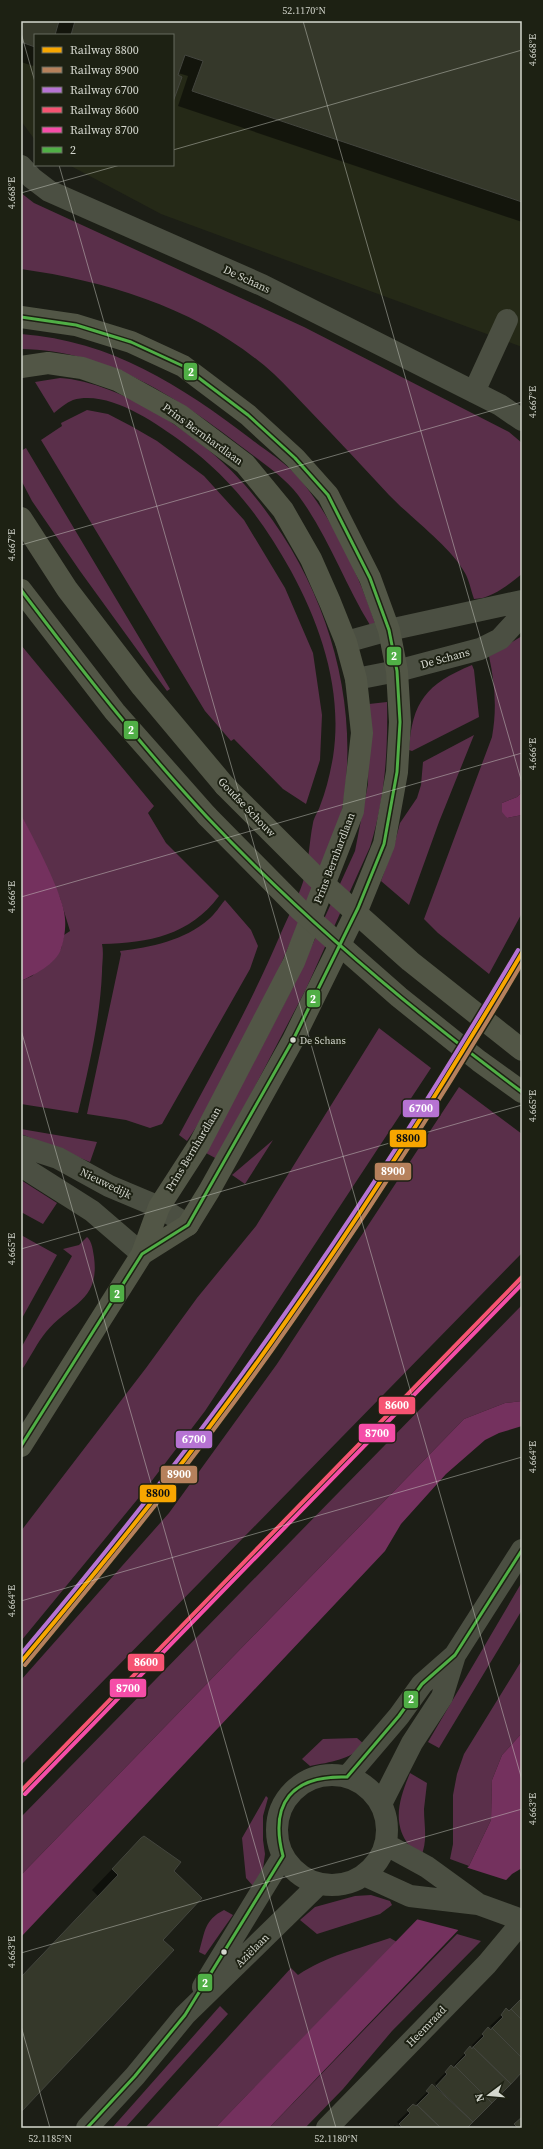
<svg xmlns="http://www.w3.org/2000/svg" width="543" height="2149" font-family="'Source Serif 4',serif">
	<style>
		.built { fill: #252917 }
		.green { fill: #5a2f4a }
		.water { fill: #74315e }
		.pier { fill: #1c1e16 }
		.shadow { fill: #0007 }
		.building { fill: #35382a; stroke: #43453e }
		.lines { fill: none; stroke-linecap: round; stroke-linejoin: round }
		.minor { stroke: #4b4f42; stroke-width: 22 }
		.major { stroke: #525646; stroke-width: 22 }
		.major-bridge { stroke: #525646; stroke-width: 22 }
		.bus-1-casing { stroke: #1d2113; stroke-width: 6 }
		.bus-1 { stroke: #50af46; stroke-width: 3 }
		.rail-1-casing { stroke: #1d2113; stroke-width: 7 }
		.rail-2-casing { stroke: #1d2113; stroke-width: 7 }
		.rail-3-casing { stroke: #1d2113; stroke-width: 7 }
		.rail-4-casing { stroke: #1d2113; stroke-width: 7 }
		.rail-5-casing { stroke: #1d2113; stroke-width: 7 }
		.rail-1 { stroke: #f7a600; stroke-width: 4 }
		.rail-2 { stroke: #b6815c; stroke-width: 4 }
		.rail-3 { stroke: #b673d3; stroke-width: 4 }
		.rail-4 { stroke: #f65372; stroke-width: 4 }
		.rail-5 { stroke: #f54da8; stroke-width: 4 }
		.ticks { fill: none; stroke: #d4d7ce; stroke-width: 1; stroke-opacity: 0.45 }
		.bus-dot { fill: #d4d7ce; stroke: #1d2113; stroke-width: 1.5 }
		.labels { text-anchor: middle; stroke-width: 4; stroke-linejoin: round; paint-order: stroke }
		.bus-label { font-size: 10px; fill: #d4d7ce; stroke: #1d2113; text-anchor: start }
		.street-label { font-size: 11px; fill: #d4d7ce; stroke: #1d2113 }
		.line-badge { stroke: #1d2113; stroke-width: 1.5 }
		.badge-label { font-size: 11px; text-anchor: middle; font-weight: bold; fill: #fff }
		.pale-badge-label { font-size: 11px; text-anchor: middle; font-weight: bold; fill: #111 }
		.neatline { fill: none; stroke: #d4d7ce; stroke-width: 1.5 }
		.ticks-label { font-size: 10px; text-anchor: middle; fill: #d4d7ce }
	</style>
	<rect width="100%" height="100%" fill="#1c1e16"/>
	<path class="built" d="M21,21H522V347L161,214L69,165H173V35H35V140L21,121Z"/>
	<path class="green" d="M21,193L34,203L304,327L509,432L522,443V574C509,584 492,599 474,599C471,590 469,580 465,573C451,547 411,518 389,495C363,467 337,439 310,411C298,399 287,386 274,374C204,311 113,282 21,269Z
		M21,334C112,341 180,385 251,439C266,451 285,462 298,477C330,513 360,577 375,623L370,625C344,583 328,535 298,495C284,477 264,464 246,450C180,399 107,350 21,349Z
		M60,378C121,382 204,438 244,484C328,579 369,714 336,837C332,851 325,864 320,876C309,901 298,925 287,950C272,986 254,1020 236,1055C220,1084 206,1114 187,1141L179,1135C215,1068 251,1004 281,933C288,917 297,900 303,882C309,864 309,842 313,823C314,817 318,812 320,806C326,791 330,774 333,757C343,692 322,628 291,571C263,520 230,477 182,442C154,422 109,390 73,400C66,403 60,408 54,413L35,382Z
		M87,410L108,414L131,426L157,441L204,476L244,520L285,588L313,653L322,715L320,760L306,804L283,789L234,739L231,741L205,711L41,440L62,426L61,423Z
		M26,448L170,689L167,691L80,571L32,501L21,480V451Z
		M522,636V792L517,797L502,803L507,818L522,815V913L489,974L438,933L424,919L492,737C497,709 495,684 489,656Z
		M21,645L154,806L148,813L166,843L219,896C190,935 149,943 102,944C104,953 102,963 102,972C100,1020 89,1067 78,1113L21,1104V981L32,976L61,949L64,935L70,931L60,898L21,814Z
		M472,665L474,670L479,717L412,751L409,750C412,702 426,684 472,665Z
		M387,702C388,751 385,800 370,847L306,989L217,1159L206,1153L293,987L355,851L368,784L369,704Z
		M474,735L439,822L409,905L381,881L395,842L400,823L417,798L421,785L423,762Z
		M225,900L251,930L258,946L250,969L162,1124L150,1128L126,1120L87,1114L121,954L120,951C151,947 184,941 209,919C215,914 220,906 225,900Z
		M379,1028L431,1068L205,1411L141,1495L21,1641V1531L146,1368L197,1298L256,1226Z
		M459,1087L522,1134V1253L21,1765V1680L169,1513L277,1364Z
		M21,1129L97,1142L90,1162L21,1134Z
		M273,1140L245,1184L232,1175Z
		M21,1180L57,1203L43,1224L21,1212Z
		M21,1235L57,1255L21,1320Z
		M87,1237C92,1241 93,1251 94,1257C100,1302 70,1303 46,1332C37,1343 31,1356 23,1368L21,1367V1348L72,1256L63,1249L79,1245Z
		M522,1305V1401L505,1403L464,1419L21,1875V1817Z
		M522,1582V1610L439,1748L428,1742Z
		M522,1660V1733L502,1755L492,1780L491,1820L469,1866L450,1859L453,1844V1795L457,1774L464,1754Z
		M357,1738L364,1744C351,1760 330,1762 310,1766L302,1759L323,1739Z
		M410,1773L427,1783C426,1792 425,1800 424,1809C424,1826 428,1840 421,1857C416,1852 409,1847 406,1841C392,1819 401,1795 410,1773Z
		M266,1796L268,1798L263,1816V1840L265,1854L263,1869L253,1886L246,1878L242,1838Z
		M371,1895L390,1901L392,1905L380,1914L317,1934L300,1920L315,1907L355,1896Z
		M224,1910L233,1915L205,1955L199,1952C205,1932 204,1920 224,1910Z
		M457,1934L481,1941L392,2031L343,2089L305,2128H269Z
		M390,1938L397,1942L215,2128H145L291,1968L298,1975C326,1956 358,1949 390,1938Z
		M220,2006L228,2014L125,2128H112Z"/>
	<path class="water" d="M522,792V815L507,818L502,812V803L517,797Z
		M21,814C32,836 65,897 65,919C66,927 64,941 61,949C56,964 34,975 21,981Z
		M522,1401V1426L499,1433L485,1440L446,1474L401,1524L385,1551L21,1937V1875L464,1419L505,1403Z
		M522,1733V1868L512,1874L269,2128H215L469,1866L491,1820L492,1780L502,1755Z"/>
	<path class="pier" d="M465,1867L509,1881L462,1931L416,1919Z"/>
	<path class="shadow" d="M21,21H522V222L178,106L188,76L178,73L173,99V35H61L54,33V35H35V64L33,66L21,62Z
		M141,1839L172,1871L161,1940L21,2111V1977L98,1896L92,1890Z
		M522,1999V2070L466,2128H392L395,2125L397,2127L400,2125L397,2122L414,2106L416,2108L419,2105L416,2103L433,2086L435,2088L437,2086L435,2083L451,2067L453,2069L455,2067L454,2065L470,2048L472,2050L474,2048L472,2045L483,2034L490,2031L493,2028L490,2026L507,2010L509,2012Z
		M522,2118V2128H512Z"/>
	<path class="building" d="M21,21H59L55,35H35V47L21,42Z
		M75,21H522V202L192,91L203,61L185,55L178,75L182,77L173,102V35H71Z
		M144,1836L181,1862L174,1871L202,1898L163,1940L174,1950L21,2112V1977L118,1875L112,1869L141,1838Z
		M522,1998V2020L511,2009Z
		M506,2008L509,2011L511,2009L522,2020V2058L492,2028L503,2017L501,2015Z
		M488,2027L491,2030L492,2028L522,2058V2072L511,2084L473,2047L484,2036L482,2034Z
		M470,2046L472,2049L473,2047L511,2084L492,2103L455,2066L466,2055L464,2053Z
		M451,2065L454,2068L455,2066L492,2103L473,2122L436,2086L447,2074L445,2072Z
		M432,2084L473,2122L467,2128H441L417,2105L429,2093L426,2091Z
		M413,2104L416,2106L417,2105L441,2128H403L399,2124L410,2113L407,2110Z
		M522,2117V2128H518L514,2124Z"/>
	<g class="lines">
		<path class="minor" d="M21,166L32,178L49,191L262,285L500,405L522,420
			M474,392L507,320
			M346,642L389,630L522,601
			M356,679L397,671L480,649L500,639L522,615
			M21,1146L58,1158L109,1186L159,1207L188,1225
			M21,1166L92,1211L142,1254
			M277 1830a55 55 0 1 1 110 0a55 55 0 1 1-110 0Z
			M347,1777L399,1716L422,1684L455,1655L522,1550
			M381,1804L412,1743L442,1697L455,1655
			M385,1844L427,1867L478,1904
			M364,1875L410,1896L478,1904L522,1920
			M203,1987L283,1856
			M87,2128L135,2076L185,2015L319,1884
			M327,2128L487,1964L522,1922"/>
		<path class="major" d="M21,317L76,325L131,342L183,366L248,415L295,458L328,495L370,578L389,630L397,671L400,722L397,772L384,844L358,908L293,1040L209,1191L188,1225L142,1254
			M21,367L48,363L82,368L117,380L180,415L245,464L283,510L311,559L330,602L346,642L356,679L362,733L353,811L294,962L199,1145L159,1207L142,1254L21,1446
			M21,518L67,589L142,687L225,786
			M21,590L115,712L207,816"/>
		<path class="major-bridge" d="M225,786L316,877L410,961L522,1050
			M207,816L300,910L399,997L479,1061L522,1092"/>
		<g class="bus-1-casing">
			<path id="bus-1" d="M21,317L76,325L131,342L183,366L248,415L295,458L328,495L370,578L389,630L397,671L400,722L397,772L384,844L358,908L293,1040L188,1225L142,1254L21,1446
				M21,590C80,668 140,745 207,817C303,919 410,1009 522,1092
				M87,2128L135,2076L185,2015L283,1856C269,1803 292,1775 347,1777L399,1716L422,1684L455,1655L522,1550"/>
		</g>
		<use href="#bus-1" class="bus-1"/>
		<g class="rail-1-casing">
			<path id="rail-1" d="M21,1662C115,1550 206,1437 289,1317C372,1199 448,1077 522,953"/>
		</g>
		<g class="rail-2-casing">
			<path id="rail-2" d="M25,1665C118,1553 210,1440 293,1320C374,1204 450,1085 522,963"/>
		</g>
		<g class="rail-3-casing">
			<path id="rail-3" d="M21,1654C113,1545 202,1433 284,1315C367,1197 444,1075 518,950"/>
		</g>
		<g class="rail-4-casing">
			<path id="rail-4" d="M21,1791L522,1277"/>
		</g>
		<g class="rail-5-casing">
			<path id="rail-5" d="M25,1794L522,1284"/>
		</g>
		<use href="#rail-1" class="rail-1"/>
		<use href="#rail-2" class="rail-2"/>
		<use href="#rail-3" class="rail-3"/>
		<use href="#rail-4" class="rail-4"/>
		<use href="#rail-5" class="rail-5"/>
	</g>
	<path class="ticks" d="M303,21L522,783M21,33L35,82M173,150L522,50M59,165L522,1780M21,193L120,165M21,545L522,402M21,897L522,753M21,1030L336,2128M21,1249L522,1105M21,1601L522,1457M21,1953L522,1809M21,2026L50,2128"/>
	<g class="bus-dot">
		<circle cx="293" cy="1040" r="3.5"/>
		<circle cx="224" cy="1952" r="3.5"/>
	</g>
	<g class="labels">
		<g class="bus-label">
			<text x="300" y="1044">De Schans</text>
		</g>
		<g class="street-label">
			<text transform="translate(247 279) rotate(25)" y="4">De Schans</text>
			<text transform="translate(203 434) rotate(36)" y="4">Prins Bernhardlaan</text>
			<text transform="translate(445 658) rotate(-15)" y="4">De Schans</text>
			<text transform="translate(247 807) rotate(46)" y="4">Goudse Schouw</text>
			<text transform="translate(334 858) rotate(-69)" y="4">Prins Bernhardlaan</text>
			<text transform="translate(193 1149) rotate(-59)" y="4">Prins Bernhardlaan</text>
			<text transform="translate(106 1183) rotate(26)" y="4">Nieuwedijk</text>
			<text transform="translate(252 1950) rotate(-45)" y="4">Aziëlaan</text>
			<text transform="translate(426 2026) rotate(-46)" y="4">Heemraad</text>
		</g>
	</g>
	<g class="line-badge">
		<rect x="183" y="362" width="15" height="19" rx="4" fill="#50af46"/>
		<rect x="386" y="646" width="16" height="20" rx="4" fill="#50af46"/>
		<rect x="123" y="720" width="16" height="20" rx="4" fill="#50af46"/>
		<rect x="306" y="989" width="15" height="19" rx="4" fill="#50af46"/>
		<rect x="402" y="1099" width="38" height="19" rx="4" fill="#b673d3"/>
		<rect x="389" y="1129" width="38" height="19" rx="4" fill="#f7a600"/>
		<rect x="374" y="1162" width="38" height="19" rx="4" fill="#b6815c"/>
		<rect x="109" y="1284" width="16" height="19" rx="4" fill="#50af46"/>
		<rect x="378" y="1396" width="38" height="19" rx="4" fill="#f65372"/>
		<rect x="358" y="1423" width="38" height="20" rx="4" fill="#f54da8"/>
		<rect x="175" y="1430" width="38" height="19" rx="4" fill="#b673d3"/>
		<rect x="160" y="1465" width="38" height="19" rx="4" fill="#b6815c"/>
		<rect x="139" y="1484" width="38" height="19" rx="4" fill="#f7a600"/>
		<rect x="127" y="1653" width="38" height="19" rx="4" fill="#f65372"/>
		<rect x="109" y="1678" width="38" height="20" rx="4" fill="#f54da8"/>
		<rect x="403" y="1690" width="16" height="19" rx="4" fill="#50af46"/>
		<rect x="197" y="1973" width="16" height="19" rx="4" fill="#50af46"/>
	</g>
	<g class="badge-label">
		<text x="191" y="376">2</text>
		<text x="394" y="660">2</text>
		<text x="131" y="734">2</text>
		<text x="313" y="1003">2</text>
		<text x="421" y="1112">6700</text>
		<text x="393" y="1175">8900</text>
		<text x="117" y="1298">2</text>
		<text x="397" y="1409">8600</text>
		<text x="377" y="1437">8700</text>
		<text x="194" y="1443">6700</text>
		<text x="179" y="1478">8900</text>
		<text x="146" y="1666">8600</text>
		<text x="128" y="1692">8700</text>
		<text x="411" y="1703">2</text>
		<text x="205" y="1987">2</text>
	</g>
	<g class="pale-badge-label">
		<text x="408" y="1142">8800</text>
		<text x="158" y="1497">8800</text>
	</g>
	<rect width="543" height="2149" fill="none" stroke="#1d2113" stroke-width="44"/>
	<rect x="34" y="34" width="140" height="132" fill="#1d2113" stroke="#666a5e"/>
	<rect x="42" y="47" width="20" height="6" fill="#f7a600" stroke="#666a5e"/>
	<text x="70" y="54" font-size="12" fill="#d4d7ce">Railway 8800</text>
	<rect x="42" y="67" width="20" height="6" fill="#b6815c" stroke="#666a5e"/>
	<text x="70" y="74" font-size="12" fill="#d4d7ce">Railway 8900</text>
	<rect x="42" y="87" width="20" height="6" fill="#b673d3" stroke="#666a5e"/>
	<text x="70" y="94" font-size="12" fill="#d4d7ce">Railway 6700</text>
	<rect x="42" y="107" width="20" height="6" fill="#f65372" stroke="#666a5e"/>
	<text x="70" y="114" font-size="12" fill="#d4d7ce">Railway 8600</text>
	<rect x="42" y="127" width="20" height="6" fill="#f54da8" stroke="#666a5e"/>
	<text x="70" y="134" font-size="12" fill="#d4d7ce">Railway 8700</text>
	<rect x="42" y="147" width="20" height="6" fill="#50af46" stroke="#666a5e"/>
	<text x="70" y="154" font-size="12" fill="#d4d7ce">2</text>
	<g transform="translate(489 2095) rotate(254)" stroke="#1d2113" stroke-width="3" paint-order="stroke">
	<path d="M0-3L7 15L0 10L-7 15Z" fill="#d4d7ce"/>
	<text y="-6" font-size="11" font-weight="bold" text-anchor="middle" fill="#d4d7ce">N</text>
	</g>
	<rect x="22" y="22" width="499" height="2105" class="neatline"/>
	<g class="ticks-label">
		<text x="304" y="14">52.1170°N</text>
		<text transform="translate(532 50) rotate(-90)" y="4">4.668°E</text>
		<text transform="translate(11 193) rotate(-90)" y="4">4.668°E</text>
		<text transform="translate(532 402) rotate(-90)" y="4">4.667°E</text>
		<text transform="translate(11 545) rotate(-90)" y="4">4.667°E</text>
		<text transform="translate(532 754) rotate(-90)" y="4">4.666°E</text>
		<text transform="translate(11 897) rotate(-90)" y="4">4.666°E</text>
		<text transform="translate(532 1106) rotate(-90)" y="4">4.665°E</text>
		<text transform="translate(11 1249) rotate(-90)" y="4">4.665°E</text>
		<text transform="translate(532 1457) rotate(-90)" y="4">4.664°E</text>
		<text transform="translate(11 1601) rotate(-90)" y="4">4.664°E</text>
		<text transform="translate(532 1809) rotate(-90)" y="4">4.663°E</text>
		<text transform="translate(11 1952) rotate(-90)" y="4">4.663°E</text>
		<text x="50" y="2142">52.1185°N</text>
		<text x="336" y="2142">52.1180°N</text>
	</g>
</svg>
